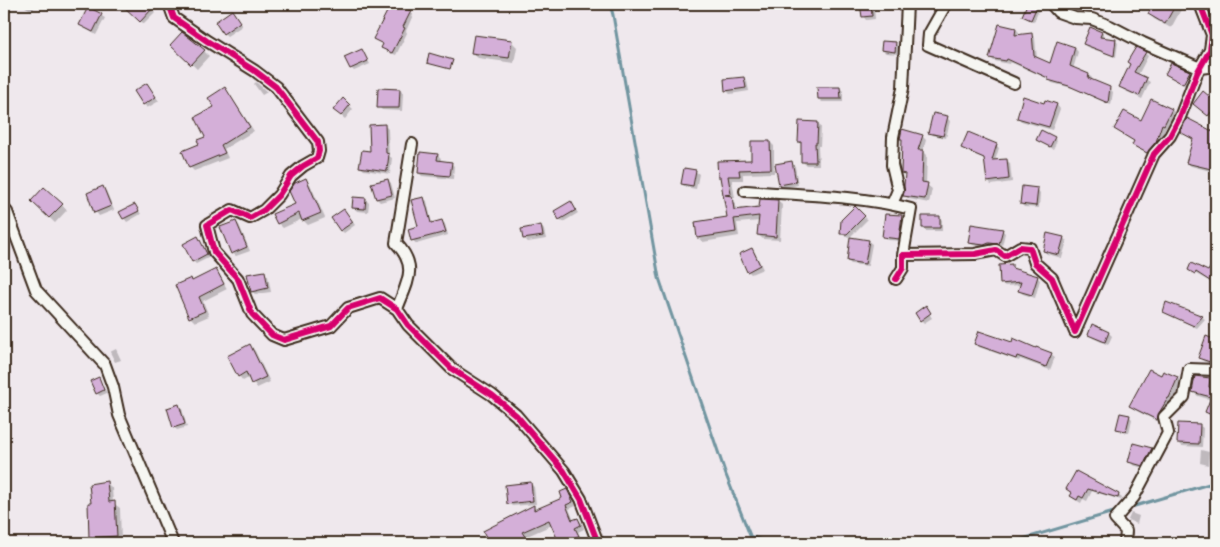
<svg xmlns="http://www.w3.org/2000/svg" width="1220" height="547" font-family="'Architects Daughter',sans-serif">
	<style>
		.shadow { fill: #0003 }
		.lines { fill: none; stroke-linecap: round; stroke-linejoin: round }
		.stream { stroke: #7195a0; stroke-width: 3 }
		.building { fill: #d4afd8; stroke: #3b2a1e }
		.minor-casing { stroke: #3b2a1e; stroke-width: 14 }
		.minor { stroke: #f6f6f2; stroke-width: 10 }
		.cycleway-casing { stroke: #f6f6f2; stroke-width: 9 }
		.cycleway { stroke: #d6006c; stroke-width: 6 }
	</style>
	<rect width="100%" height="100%" fill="#efe8ed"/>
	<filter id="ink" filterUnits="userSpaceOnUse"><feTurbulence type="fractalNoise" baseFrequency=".02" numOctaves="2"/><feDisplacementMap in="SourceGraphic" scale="10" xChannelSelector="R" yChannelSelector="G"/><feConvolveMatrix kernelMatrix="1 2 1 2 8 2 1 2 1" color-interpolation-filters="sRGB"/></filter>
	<g filter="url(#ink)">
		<path class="shadow" d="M21,4H35L36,5L32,11Z
			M129,4H145L155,13L144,24L126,7Z
			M392,4L410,12L413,15L406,31L407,33L396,55L386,51L383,47L384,45L375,39Z
			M769,4H785L786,8L774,12Z
			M862,4H874L875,19L866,20L863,16Z
			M875,4H902V9H880Z
			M1028,4L1039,10L1034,22L1024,16Z
			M1155,4H1184L1171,28L1154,19L1149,13Z
			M88,8L105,18L96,35L80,25Z
			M235,15L242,26L227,36L224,33Z
			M1016,29L1019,32L1018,36L1032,35L1035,38L1037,59L1050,65L1075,48L1078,52L1073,69L1089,75L1092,78L1091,81L1109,88L1113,92L1111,105L1073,88L1052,83L1049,79L1010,62L1009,64L994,61L990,57Z
			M1090,29L1102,33L1104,36L1103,39L1115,40L1118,43L1116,57L1087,47L1084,44Z
			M511,41L517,47L514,63L478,58L472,53Z
			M896,44L899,47L898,54L886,53L882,50Z
			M172,45L204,51L209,56L197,69Z
			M362,50L370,64L354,71L351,68Z
			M1145,53L1148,56L1138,75L1150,82L1142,99L1124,90L1121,87Z
			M1171,64L1190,72L1193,76L1187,87L1166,74Z
			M744,78L747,81L749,91L730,94L727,91Z
			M256,82L266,91L267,92L262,95L254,84Z
			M147,85L159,101L147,108L136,92Z
			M225,88L254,131L224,149L228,158L194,171L190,167L201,145L206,137L215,108Z
			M840,88L843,91V102H822L819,99Z
			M400,90L403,93L402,111L382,110L379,107Z
			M1203,93L1216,103V113L1212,118L1198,107Z
			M1151,101L1172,110L1175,113L1168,128L1166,127L1159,145L1151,155L1137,148L1134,145L1135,142L1115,129L1142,122Z
			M1046,102L1057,105L1060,109L1052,130L1021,121L1018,117L1045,104Z
			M350,106L353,109L345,119L338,113Z
			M947,118L950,121L946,138L933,135L930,132Z
			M1187,120L1216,135V156L1214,159L1216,164L1214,172L1191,166L1187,162L1194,140L1181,132Z
			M818,123L821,127L820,146H818L819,165H806L803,162L802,145L799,142Z
			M384,125L388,129L389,156L392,158L390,174L364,170L360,167L372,153Z
			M922,136L926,140L923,151L927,155L926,184L932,189L929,203L909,199L904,195L906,176L902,172L903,140L901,138Z
			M1054,138L1057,141L1053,149L1037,140Z
			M770,142L774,146V173L743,174V180H732L735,198H733L735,201L737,211L760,208L761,200L778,201L782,205L780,240L763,239L758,235L760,221L737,223L739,236L703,242L698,238L729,218L722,179L719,176L753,162Z
			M996,145L999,148L995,161L1006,160L1010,163L1012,182L991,185L988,181L985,159L966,151L962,148Z
			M437,155L441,158L440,162L451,163L454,166L453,179L422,176L419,173Z
			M791,163L795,166L798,185L783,188L780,185Z
			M695,171L699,174L696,189L685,187L682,184Z
			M305,179L310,184L325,218L308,225L302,219L283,228L278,223L296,204Z
			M388,180L391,183L395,198L380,202L377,199Z
			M44,188L67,210L55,223L32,201Z
			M103,188L106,191L114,210L99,216L96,212Z
			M1037,189L1040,193L1039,208L1024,207L1021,204Z
			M423,198L427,201L432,224L442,221L445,224L448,235L416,244L413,240L420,227Z
			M366,200L369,203L368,212L357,211L353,207Z
			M570,202L578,213L563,222L560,219Z
			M135,205L141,214L127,222L124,218Z
			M855,208L867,220L850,237L845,236L842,234Z
			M347,214L355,225L344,233L341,230Z
			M901,216L905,220L902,241L887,240L884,237Z
			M939,217L942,220V231H926L923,228Z
			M236,222L239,225L250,251L236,256L232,253Z
			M541,226L544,230L546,239L528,242L525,239Z
			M1216,228V245L1211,240Z
			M1002,230L1005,233L1002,246L993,245L988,248L973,245L970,242Z
			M198,238L210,257L196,264L193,261Z
			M1063,238L1067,241L1062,258L1047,254L1044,251Z
			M868,241L872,244L868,266L851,264L848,261Z
			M752,249L755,253L763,269L751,274L748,271Z
			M1216,262V285L1189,270L1209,273Z
			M1011,265L1015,270L1037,277L1040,280L1035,298L1023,294L1019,291L1021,285L1005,286L1001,283Z
			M215,270L220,275L227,289L203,301L209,316L195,322L190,317L191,279L193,282Z
			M264,272L268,276L271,292L255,294L251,291Z
			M1167,304L1202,317L1205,319L1197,328L1167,314L1164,312Z
			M926,309L932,318L924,323L921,320Z
			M1093,326L1109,333L1112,336L1108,345L1093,338L1089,334Z
			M1206,338L1216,342V366L1203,361L1200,358Z
			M976,343L1036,350L1051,354L1055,357L1050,370L1020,359L1019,361L979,347Z
			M250,346L255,351L270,382L257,388L250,377L243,381L239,376Z
			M116,349L121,360L115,362L110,352Z
			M1163,372L1178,378L1182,382L1174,402L1173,401L1163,417L1161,423L1135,410L1130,405L1162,376Z
			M98,379L107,393L100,396L97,393Z
			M1210,379L1214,384L1213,390L1216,392V418L1206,412L1212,400L1198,396L1193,392Z
			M178,406L182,409L187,427L177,430L174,427Z
			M1129,416L1132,419L1129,433L1121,432L1118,428Z
			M1199,425L1203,428L1202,447L1182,446L1179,443Z
			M1134,445L1151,449L1155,453L1146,469L1133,465L1130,462Z
			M1201,450L1209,452L1208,465L1200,463Z
			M1076,473L1118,495L1122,498L1121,500L1092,491L1087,501L1083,499L1081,503L1074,499L1071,496L1073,493L1067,489Z
			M107,483L112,488L113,503L120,508L121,541L96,542L91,537L92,504Z
			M530,483L534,487L536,504L512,506L509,503Z
			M566,490L571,494L576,506L569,509L574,521L578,519L582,523L584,529L578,532L582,541L576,543H560L552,525L525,537L529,543H490L484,531L534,507L537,510L564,499Z
			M1131,513L1139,516L1137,524L1128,520Z"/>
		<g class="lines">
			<path class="stream" d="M610,4L613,15L659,278L726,475L753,543
				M1128,508L1216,482
				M752,537L771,543
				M1009,543L1117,511"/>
		</g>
		<path class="building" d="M121,4H147L152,9L140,22Z
			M391,4H396L411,11L403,27L405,28L392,53L381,48L383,44L373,39Z
			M860,4H871L872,16L862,17Z
			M1027,4L1037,6L1031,20L1022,16Z
			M1153,4H1176L1165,24L1148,14Z
			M88,7L102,14L93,32L79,25Z
			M232,10L240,22L223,34L215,22Z
			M999,24L1016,28L1015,35L1032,33L1034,56L1050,63L1057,41L1075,47L1070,66L1089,74L1088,78L1110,87L1108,103L1069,86L1048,80V78L1007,59L1006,61L989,58Z
			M1090,27L1102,32L1100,37L1116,39L1114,56L1083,44Z
			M182,32L205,50L191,65L170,45Z
			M474,35L512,40L509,58L471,53Z
			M882,41L896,42L895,52L881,50Z
			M1136,47L1146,52L1134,72L1147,78L1139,96L1119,87L1130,64L1127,62Z
			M362,49L368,61L350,69L344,57Z
			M429,53L453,60L450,69L427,63Z
			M1171,63L1190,71L1183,84L1165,74Z
			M744,77L746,88L725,91L724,79Z
			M147,83L156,97L143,105L134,91Z
			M225,87L250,127L221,145L225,153L189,168L182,151L199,144L197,140L205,137L195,117L214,107L208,98Z
			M817,87H840L841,99H818Z
			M378,88L400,89L399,108H377Z
			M1203,91L1216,102V106L1208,116L1193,104Z
			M1023,96L1044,103L1045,100L1057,104L1049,127L1017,118Z
			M343,98L350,105L341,116L333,110Z
			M1151,99L1172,109L1164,125L1162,124L1156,142L1147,153L1132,145L1134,141L1114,129L1124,111L1141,120Z
			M933,113L948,116L943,136L928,133Z
			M1187,118L1216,133V147L1211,156L1214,157L1211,169L1186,163L1193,139L1180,132Z
			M799,121L818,122L817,143H815L816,162H801V142H798Z
			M385,124L386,153L389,154L387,171L359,167L362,150L370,151L369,125Z
			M902,129L923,135L918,150H923L922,182L928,183L925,199L903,196L905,174L901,173L902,139H900Z
			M1041,130L1055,137L1050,147L1036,140Z
			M968,132L997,144L992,160L1007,159L1009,179L987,182L984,158L961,148Z
			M751,141H770L771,169L739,170L740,176H728L731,194L725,195L732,196L734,210L759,207L760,199L778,200L776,237L757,235L759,216L734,219L736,232L697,238L695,222L727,217L720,177H718L717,161L751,160Z
			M420,152L438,154L437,160L452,162L450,176L418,173Z
			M792,161L796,182L779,185L775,164Z
			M684,168L696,170L693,186L681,184Z
			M306,178L321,213L302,221L299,213L277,224L272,214L295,204L289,191L295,183Z
			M388,179L392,195L376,199L371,183Z
			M103,186L111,206L94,213L87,193Z
			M1022,186L1038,188L1036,206L1020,204Z
			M44,187L63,204L49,218L31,201Z
			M353,197L366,198L365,209L352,208Z
			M424,197L431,223L442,220L446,232L411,241L408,229L418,226L411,200Z
			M571,201L576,210L559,220L554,211Z
			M135,204L139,211L123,219L119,212Z
			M855,206L865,216L847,234H840L841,220Z
			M344,209L353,222L340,231L331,218Z
			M885,214L902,215L899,239L882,237Z
			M922,216H940V228H922Z
			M236,221L247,247L231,254L220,227Z
			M971,224L1003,229L999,244L989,243L984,245L968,243Z
			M541,225L543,236L523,239L521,229Z
			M1047,233L1064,237L1059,255L1043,251Z
			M198,236L207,254L192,262L183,244Z
			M850,237L869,240L865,264L847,261Z
			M752,248L760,265L747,272L739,254Z
			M1216,258V285L1196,272L1195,274L1188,270L1191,263L1208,271Z
			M1012,264V268L1038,276L1032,295L1018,291L1021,282L1000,284L999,265Z
			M216,269L224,284L199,297L205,311L189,318L175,285L191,278L192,281Z
			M265,271L268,288L251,292L247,274Z
			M1166,302L1203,316L1194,326L1163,312Z
			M926,305L931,313L920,321L915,313Z
			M1092,324L1109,332L1105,342L1088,335Z
			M979,331L1012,342L1013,338L1036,348V347L1052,353L1046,367L1017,356L1016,359L974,344Z
			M1206,336L1216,340V354L1213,363L1198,358Z
			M250,344L266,377L251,384L246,372L238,377L227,356Z
			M1149,369L1161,375L1163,371L1178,377L1169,398H1168L1159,413L1157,420L1129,406Z
			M1195,376L1210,378L1209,387L1215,390L1216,386V417L1205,412L1211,397L1192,392Z
			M99,377L104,390L96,394L90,381Z
			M179,404L185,424L173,428L167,408Z
			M1120,413L1130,415L1126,431L1116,429Z
			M1178,423L1200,424L1199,444L1177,443Z
			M1133,443L1152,448L1143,466L1128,462Z
			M1076,471L1119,494L1118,498L1088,489L1083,498L1079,496L1077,500L1070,496L1072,493L1066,489Z
			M107,481L109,502L115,501L117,536L89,538L88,503H91L89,484Z
			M531,482L533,501L507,504L505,485Z
			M567,489L573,502L566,505L572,520L578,518L581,525L575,528L579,536L559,543L549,520L522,532L529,543H489L483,531L534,505V510L562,498L560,492Z"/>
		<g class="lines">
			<g class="minor-casing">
				<path id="minor" d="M169,4L174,18L207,41L255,71L276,87L318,142L319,151L317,158L303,166L291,176L279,195L264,210L250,218L232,210L207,225L214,252L238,279L252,314L272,335L284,340L331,326L348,308L380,298L397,309L408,325L452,369L492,395L516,415L564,471L581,499L598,543
					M946,4L929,34L928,45L1014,83
					M1051,4L1058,12L1075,18L1092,19L1110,26L1143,43L1200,68L1216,66
					M745,191C800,195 858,195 911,209L903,255
					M892,204L898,190L892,165L893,137L903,88L907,4
					M4,209L7,212L36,290L105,365L113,387L119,415L173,543
					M896,279L903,268V255L975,254L996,250L1005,256L1020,247L1030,248L1035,263L1052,278L1075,332L1154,154L1170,136L1180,117L1197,73L1210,50L1212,35L1200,4
					M397,309C407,282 419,267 396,243L412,144
					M1125,543L1126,531L1115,519L1134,497L1168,433L1164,417L1184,397L1189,369L1216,370"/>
			</g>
			<use href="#minor" class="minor"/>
			<g class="cycleway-casing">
				<path id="cycleway" d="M169,4L174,18L207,41L255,71L276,87L318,142L319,151L317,158L303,166L291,176L279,195L264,210L250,218L232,210L207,225L214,252L238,279L252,314L272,335L284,340L331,326L348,308L380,298L397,309L408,325L452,369L492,395L516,415L564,471L581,499L598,543
					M896,279L903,268V255L975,254L996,250L1005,256L1020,247L1030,248L1035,263L1052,278L1075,332L1154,154L1170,136L1180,117L1197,73L1210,50L1212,35L1200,4"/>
			</g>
			<use href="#cycleway" class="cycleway"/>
		</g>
	</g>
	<rect width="1220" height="547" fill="none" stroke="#f6f6f2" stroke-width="20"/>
	<rect x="10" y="10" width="1200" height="527" fill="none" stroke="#3b2a1e" stroke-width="2" filter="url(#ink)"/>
</svg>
